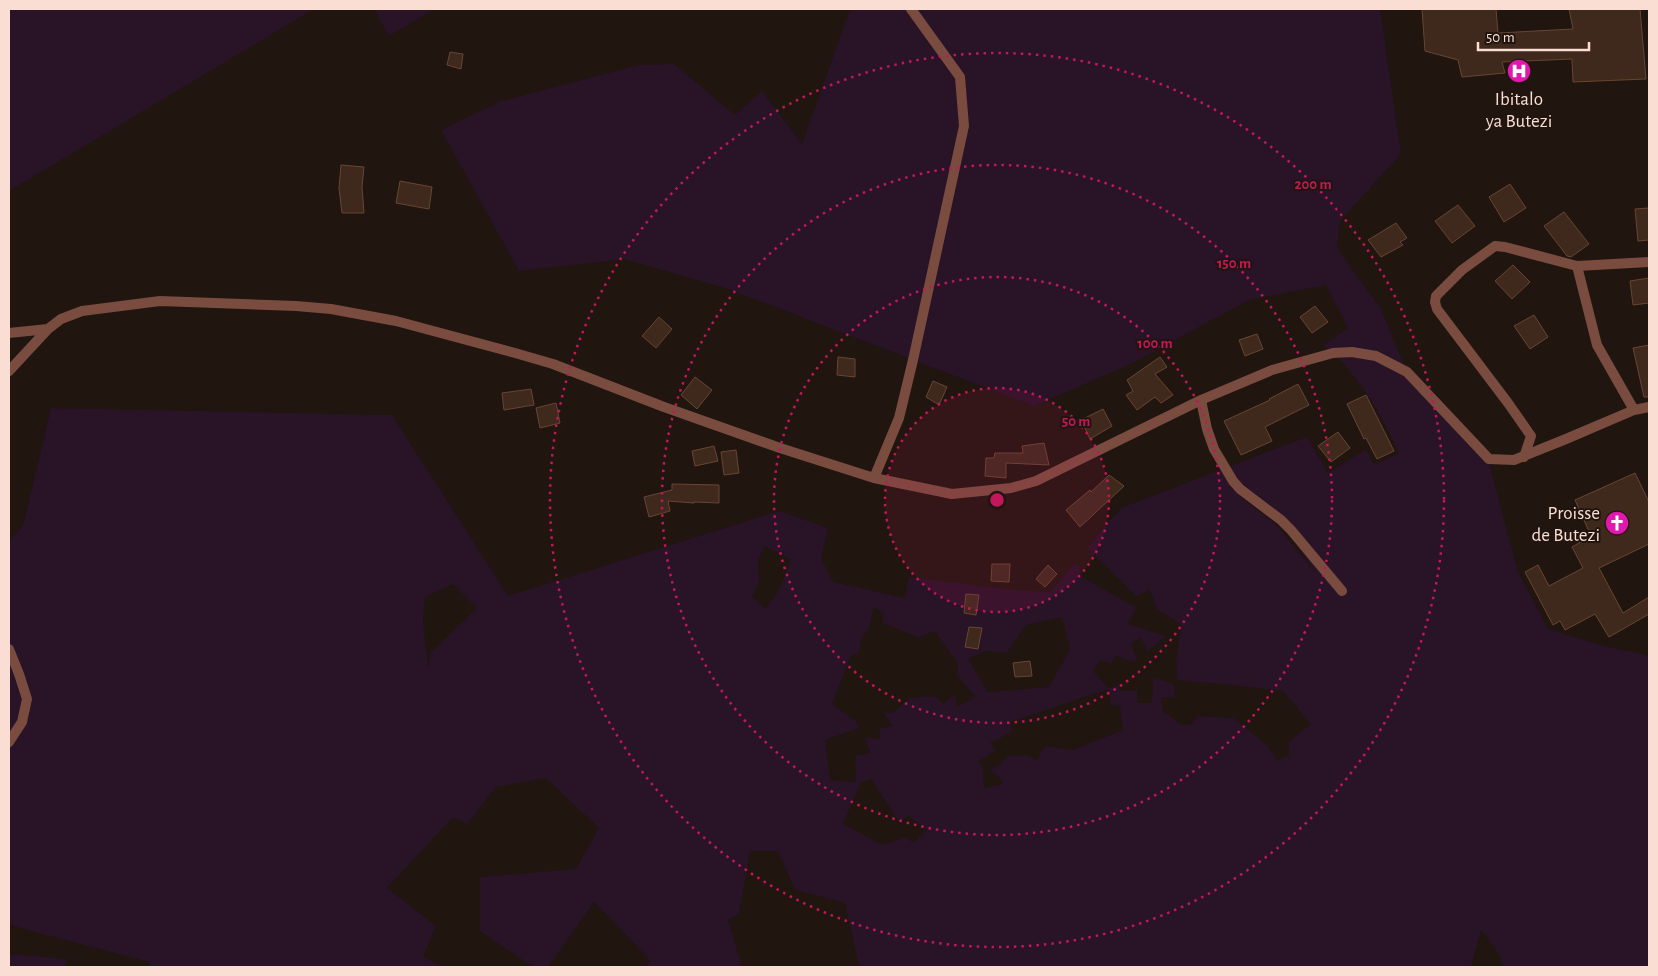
<svg xmlns="http://www.w3.org/2000/svg" width="1658" height="976" font-family="'Alegreya Sans',sans-serif">
	<style>
		.green { fill: #291326; fill-rule: evenodd }
		.building { fill: #3f291d; stroke: #684532 }
		.lines { fill: none; stroke-linecap: round; stroke-linejoin: round }
		.minor { stroke: #7a4b3f; stroke-width: 10 }
		.tertiary { stroke: #7a4b3f; stroke-width: 10 }
		.ring { fill: none; stroke: #c2185b; stroke-width: 2.5; stroke-dasharray: 2.5 5 }
		.labels { text-anchor: middle; stroke-width: 4; stroke-linejoin: round; paint-order: stroke }
		.poi-label { font-size: 19px; fill: #faddd3; stroke: #20150f }
		.centre { fill: #c2185b; stroke: #20150f; stroke-width: 2.5 }
		.ring-label { font-size: 15px; text-anchor: middle; font-weight: bold; fill: #c2185b; stroke: #20150f; stroke-width: 4; stroke-linejoin: round; paint-order: stroke }
	</style>
	<rect width="100%" height="100%" fill="#20150f"/>
	<path class="green" d="M9,9H314L9,191Z
		M374,9H435L389,36Z
		M850,9H1380L1401,154L1340,221L1337,248L1381,309L1407,372L1488,459L1518,572L1548,629L1604,646L1646,655L1649,660V967H1503L1500,955L1481,930L1471,967H859L845,903L795,890L778,851H750L739,913L728,920L742,967H645L650,960L594,902L548,967H533L480,931V877L576,869L599,828L546,778L496,787L467,824L453,817L387,888L436,926L423,957L445,967H151L149,962L9,925V540L23,526L51,408L392,415L508,596L779,511L828,528L821,558L833,582L905,598L909,577L1004,589L1050,592L1074,564L1079,566V575L1136,608L1128,624L1166,636L1148,652L1141,638L1131,643L1137,660L1133,662L1116,656L1111,664L1100,660L1093,671L1109,688L1118,685L1120,691H1137V703H1152L1153,678L1174,684L1175,697H1161L1163,711L1182,725L1192,724L1197,716L1233,718L1268,746L1277,760L1289,756V741L1311,724L1283,691L1242,686L1177,680L1176,661L1181,624L1158,610L1149,589L1137,597L1087,548L1121,508L1307,437L1328,473L1366,449L1374,465L1399,453C1381,414 1357,371 1323,345L1348,328L1326,285L1249,300L1131,364L1034,406L728,289L624,259L519,271L441,130L501,101L639,65L674,64L735,115L762,91L802,144ZM1239,496L1281,520L1316,574L1277,525ZM764,546L791,559L778,592L765,609L752,596L759,582L758,561ZM453,584L477,608L431,652L428,668L423,620L425,597ZM874,607L884,614L882,623L918,637L935,631L958,664L957,675L975,697L957,707L955,695L943,704L935,696L910,698L892,713L883,712L893,726L879,729L880,739L864,737L871,753L855,756L856,782L830,780L825,740L859,728L856,721L832,704L851,656L859,653L862,636L869,629ZM1062,617L1070,649L1049,687L988,692L968,659L984,651L1007,653L1026,625ZM1108,689L1111,705L1120,706L1123,730L1072,750L1045,746L1037,760L1025,755L1008,756L1000,764L989,770L999,777L1003,784L984,788L983,766L978,762L996,750L990,743L1012,732L1010,722ZM871,779L900,823L908,815L927,830L913,843L907,837L883,845L843,824L861,782Z
		M15,954L66,959V967H9V955Z"/>
	<path class="building" d="M1422,9H1496L1498,33L1573,29L1569,9H1640L1646,79L1573,82L1572,59L1502,62L1505,73L1462,77L1458,60L1425,51Z
		M450,52L463,54L461,69L447,65Z
		M341,165L364,167L362,187L364,213H342L339,188Z
		M400,181L432,187L429,209L396,203Z
		M1510,184L1526,208L1504,222L1489,197Z
		M1458,205L1475,226L1452,243L1435,221Z
		M1649,208V240L1638,241L1635,209Z
		M1564,212L1589,244L1571,257L1567,256L1544,226Z
		M1396,223L1407,238L1400,242L1403,245L1381,257L1368,240Z
		M1513,265L1530,282L1512,299L1495,281Z
		M1649,278V303L1633,305L1630,281Z
		M1315,306L1328,322L1312,333L1300,317Z
		M1534,315L1548,337L1530,349L1514,326Z
		M659,317L672,329L656,348L642,336Z
		M1257,334L1263,349L1245,356L1239,340Z
		M1649,345V397H1644L1633,348Z
		M838,357L855,359V377L837,375Z
		M1160,357L1167,367L1155,374L1173,395L1161,403L1155,397L1137,410L1126,395L1133,391L1127,380Z
		M695,377L712,390L697,409L681,395Z
		M933,381L947,387L939,405L926,397Z
		M1298,384L1309,405L1265,427L1272,441L1241,455L1224,421L1270,400L1269,399Z
		M531,389L534,405L504,410L502,393Z
		M1366,395L1394,451L1377,459L1366,438L1364,439L1347,404Z
		M556,403L560,423L540,428L536,408Z
		M1103,409L1112,426L1090,439L1081,420Z
		M1338,432L1350,448L1331,462L1318,446Z
		M1044,443L1049,465L1006,463V478L985,476L986,458H994L995,453H1023L1022,446Z
		M714,446L718,461L695,466L692,451Z
		M736,450L739,473L724,475L721,452Z
		M1635,473L1649,502V544L1599,568L1623,613L1649,597V614L1609,637L1595,614L1565,630L1560,621L1553,625L1525,572L1538,565L1549,586L1583,568L1572,547L1591,536L1575,500Z
		M1109,475L1124,486L1080,527L1066,510L1090,490L1091,492Z
		M672,484L719,485V503L694,502V503L668,501L670,511L649,517L644,497L672,490Z
		M992,564H1010L1009,582L991,581Z
		M1048,565L1057,574L1045,587L1036,579Z
		M966,594L979,595L976,615L964,613Z
		M969,627L982,628L978,649L965,647Z
		M1030,661L1032,676L1015,677L1013,663Z"/>
	<g class="lines">
		<path class="minor" d="M1577,266L1649,262
			M9,333L48,329
			M9,371L48,329L61,319L82,311L160,301L296,306L331,309L396,321L515,353L553,364L664,407L780,448L874,478L952,494L1011,488L1036,481L1201,400L1272,370L1333,353L1352,352L1376,356L1407,372L1489,459L1514,460L1566,439L1634,410L1649,407
			M1201,400L1207,429L1214,449L1233,481L1240,489L1281,520L1291,530L1342,591
			M1524,457L1531,436L1508,403L1437,309L1435,302L1436,296L1462,270L1495,246L1505,247L1577,266L1597,345L1634,410
			M874,478L899,418L913,360L964,126L960,77L911,9"/>
		<path class="tertiary" d="M9,649L19,674L27,699L22,722L9,742"/>
	</g>
	<circle cx="997" cy="500" r="112" fill="#c2185b" fill-opacity=".12"/>
	<g class="ring">
		<circle cx="997" cy="500" r="112"/>
		<circle cx="997" cy="500" r="223"/>
		<circle cx="997" cy="500" r="335"/>
		<circle cx="997" cy="500" r="447"/>
	</g>
	<defs>
		<g id="hospital-disc" transform="scale(1.25)"><circle r="9.5" fill="#e118ad" stroke="#20150f"/><path d="M-5-5h3v3.5h4V-5h3V5h-3V1.5h-4V5h-3Z" fill="#fff"/></g>
		<g id="church-disc" transform="scale(1.25)"><circle r="9.5" fill="#e118ad" stroke="#20150f"/><path d="M-1.2-6h2.4v3.5h3.3v2.4h-3.3V6h-2.4V-.1h-3.3v-2.4h3.3Z" fill="#fff"/></g>
	</defs>
	<g fill-rule="evenodd">
		<use href="#hospital-disc" x="1519" y="71"/>
		<use href="#church-disc" x="1617" y="523"/>
	</g>
	<g class="labels">
		<g class="poi-label">
			<text x="1519" y="105">Ibitalo<tspan x="1519" dy="22">ya Butezi</tspan></text>
			<text x="1600" y="519" text-anchor="end">Proisse<tspan x="1600" dy="22">de Butezi</tspan></text>
		</g>
	</g>
	<circle cx="997" cy="500" r="8" class="centre"/>
	<g class="ring-label">
		<text x="1313" y="189">200 m</text>
		<text x="1234" y="268">150 m</text>
		<text x="1155" y="348">100 m</text>
		<text x="1076" y="426">50 m</text>
	</g>
	<rect width="1658" height="976" fill="none" stroke="#faddd3" stroke-width="20"/>
	<path d="M1478 42v8h111v-8" fill="none" stroke="#faddd3" stroke-width="2.5"/>
	<text x="1486" y="42" font-size="15" fill="#faddd3" stroke="#20150f" stroke-width="4" paint-order="stroke">50 m</text>
</svg>
